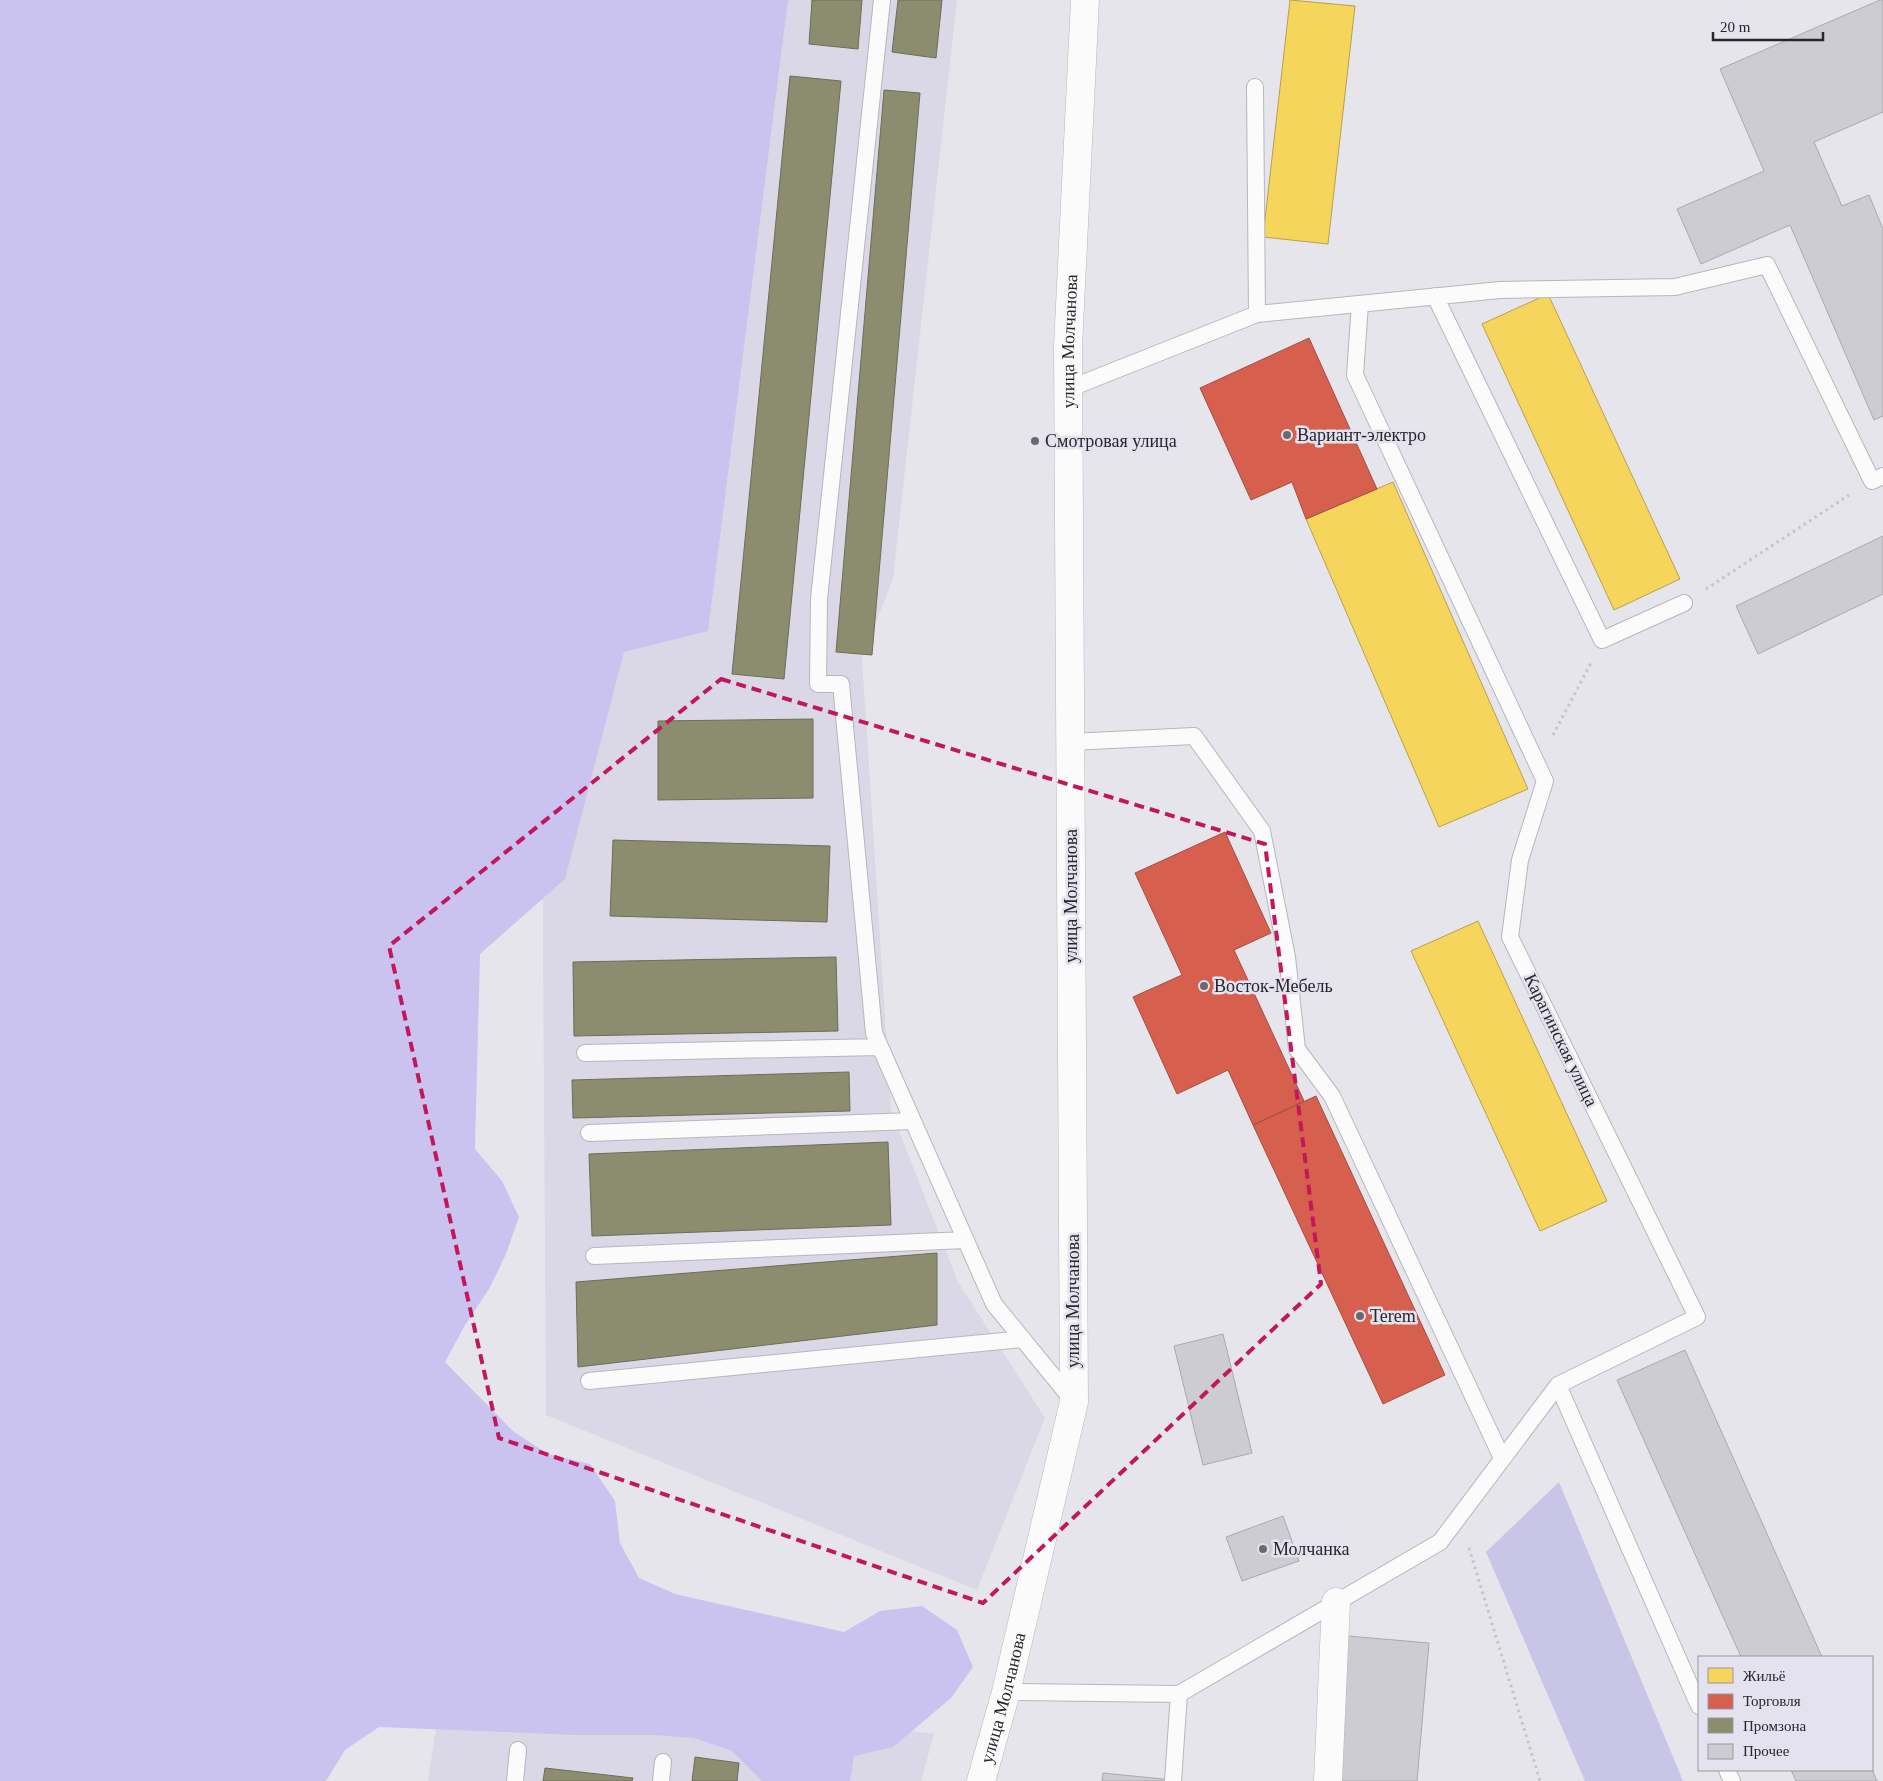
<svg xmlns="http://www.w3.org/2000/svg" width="1883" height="1781" font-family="'Times New Roman',serif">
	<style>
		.built { fill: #dad8e6 }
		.green { fill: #c9c5e6 }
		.forest { fill: #cac3ef }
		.homes { fill: #f6d55c; stroke: #b8a04d }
		.shops { fill: #d6604d; stroke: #a24f43 }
		.industry { fill: #8c8c6e; stroke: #6e6d5a }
		.building { fill: #cdccd2; stroke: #aaa9ae }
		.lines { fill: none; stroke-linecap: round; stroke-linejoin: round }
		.service-casing { stroke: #b7b6bc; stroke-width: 18 }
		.minor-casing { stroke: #b7b6bc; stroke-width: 29 }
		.path { stroke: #c5c4c7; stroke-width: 3; stroke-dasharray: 2.5 4; stroke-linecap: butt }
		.service { stroke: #fbfbfc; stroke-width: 16 }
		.minor { stroke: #fbfbfc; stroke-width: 28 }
		.marked { fill: none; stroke: #c2185b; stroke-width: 4; stroke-dasharray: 10 6; stroke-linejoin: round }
		.poi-dot { fill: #6a696f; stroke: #e4e2ef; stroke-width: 2 }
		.labels { text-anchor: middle; stroke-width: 5; stroke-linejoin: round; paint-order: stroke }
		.street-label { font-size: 18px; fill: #27262b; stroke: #e4e2ef }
		.poi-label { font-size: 18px; fill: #27262b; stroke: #e4e2ef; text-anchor: start }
	</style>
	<rect width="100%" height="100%" fill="#e6e5ec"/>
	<path class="built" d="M652,0H957L893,579L862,657L891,1110L958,1282L1045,1418L977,1590L546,1415L542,783Z
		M444,1674L934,1734L921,1781H428Z"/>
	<path class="green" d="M1559,1482L1683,1781H1585L1486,1552Z"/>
	<path class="forest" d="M0,0H788L708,631L624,652L565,879L480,954L475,1149L502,1181L519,1217L506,1254L489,1289L465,1325L445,1362L514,1432L548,1454L590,1464L615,1501L620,1543L639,1578L675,1594L844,1632L880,1611L922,1606L957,1630L973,1667L951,1698L893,1747L854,1756L850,1781H762L732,1751L694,1738L654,1735H575L379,1727L345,1750L326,1781H0Z"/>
	<path class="homes" d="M1290,0L1355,6L1328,244L1263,237Z
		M1548,294L1680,579L1614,610L1482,324Z
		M1393,482L1528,789L1439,827L1306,519Z
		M1478,921L1607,1201L1540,1231L1411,951Z"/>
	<path class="shops" d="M1309,338L1377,489L1306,519L1292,482L1251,500L1200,388Z
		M1225,832L1271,933L1234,950L1304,1101L1253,1125L1228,1070L1177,1094L1133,997L1182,975L1135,873Z
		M1316,1096L1445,1375L1383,1404L1253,1125Z"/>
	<path class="industry" d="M812,0H862L858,49L809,44Z
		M898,0H942L936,58L892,52Z
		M790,76L841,81L784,679L732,674Z
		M884,90L920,93L872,655L836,652Z
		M813,719V798L658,800V721Z
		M613,840L830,846L827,922L610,916Z
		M836,957L838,1031L574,1036L573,962Z
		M849,1072L850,1111L573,1118L572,1080Z
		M888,1142L891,1225L592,1236L589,1154Z
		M937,1253V1325L578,1367L576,1282Z
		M695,1757L739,1763L737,1781H692Z
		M545,1768L633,1778L632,1781H543Z"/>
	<path class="building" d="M1880,0H1883V112L1814,142L1842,206L1869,195L1883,229V416L1874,420L1790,225L1701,264L1677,209L1764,171L1720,69Z
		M1883,536V594L1758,654L1736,606Z
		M1223,1334L1252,1453L1203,1465L1174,1346Z
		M1685,1350L1822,1657H1741L1617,1380Z
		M1283,1516L1299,1561L1242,1581L1226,1537Z
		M1348,1636L1429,1643L1417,1781H1337Z
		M1872,1769L1877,1781H1796L1791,1770Z
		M1103,1773L1173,1780V1781H1102Z"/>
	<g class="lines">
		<g class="service-casing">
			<path id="service" d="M882,0L819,599L818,684H841L874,1033L994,1304L1074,1402
				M1255,87L1257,314
				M1435,296L1602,640L1684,603
				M1068,389L1257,314L1500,290L1675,287L1767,265L1872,481L1883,476
				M1070,742L1194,736L1262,831L1287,957L1297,1049L1332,1096L1502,1458
				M585,1053L880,1047
				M589,1133L913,1121
				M594,1256L966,1240
				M589,1381L1023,1339
				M1558,1385L1699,1706
				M1006,1692L1179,1694L1440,1542L1558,1385L1697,1317L1510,937L1520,860L1545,781L1355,375L1360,304
				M1727,1770L1732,1781
				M515,1781L518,1750
				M661,1781L663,1762
				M1173,1781L1179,1694"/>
		</g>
		<g class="minor-casing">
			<g id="minor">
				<path id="s1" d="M981,1781L1006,1692L1074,1402L1068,346L1085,0"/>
				<path d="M1328,1781L1336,1602"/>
			</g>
		</g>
		<path class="path" d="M1706,589L1849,495
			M1553,735L1591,663
			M1469,1548L1540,1781"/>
		<use href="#service" class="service"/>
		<use href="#minor" class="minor"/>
	</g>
	<path class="marked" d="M721,679L1265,844L1321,1284L983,1603L499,1438L389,946Z"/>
	<g class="poi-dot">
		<circle cx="1287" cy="435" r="5"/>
		<circle cx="1035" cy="441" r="5"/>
		<circle cx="1204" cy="986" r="5"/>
		<circle cx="1360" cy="1316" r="5"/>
		<circle cx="1263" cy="1549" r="5"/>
	</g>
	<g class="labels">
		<g class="street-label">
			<text dy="6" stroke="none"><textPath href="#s1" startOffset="1451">улица Молчанова</textPath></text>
			<text transform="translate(1071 896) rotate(-90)" y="6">улица Молчанова</text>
			<text transform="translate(1561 1040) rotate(64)" y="6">Карагинская улица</text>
			<text transform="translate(1073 1301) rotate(-90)" y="6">улица Молчанова</text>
			<text dy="6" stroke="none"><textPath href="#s1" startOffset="86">улица Молчанова</textPath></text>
		</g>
		<g class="poi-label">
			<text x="1297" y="441">Вариант-электро</text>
			<text x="1045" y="447">Смотровая улица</text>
			<text x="1214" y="992">Восток-Мебель</text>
			<text x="1370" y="1322">Terem</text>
			<text x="1273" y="1555">Молчанка</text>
		</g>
	</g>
	<rect x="1698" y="1656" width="175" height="115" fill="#e4e2ef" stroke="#9897a1"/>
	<rect x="1708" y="1668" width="25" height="15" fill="#f6d55c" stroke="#9897a1"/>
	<text x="1743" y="1681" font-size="15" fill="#27262b">Жильё</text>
	<rect x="1708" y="1694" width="25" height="15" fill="#d6604d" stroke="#9897a1"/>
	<text x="1743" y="1706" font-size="15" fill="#27262b">Торговля</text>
	<rect x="1708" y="1718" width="25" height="15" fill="#8c8c6e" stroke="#9897a1"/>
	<text x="1743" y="1731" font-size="15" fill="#27262b">Промзона</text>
	<rect x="1708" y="1744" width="25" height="15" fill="#cdccd2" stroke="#9897a1"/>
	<text x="1743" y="1756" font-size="15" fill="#27262b">Прочее</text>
	<path d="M1713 32v8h110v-8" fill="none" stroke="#27262b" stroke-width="2.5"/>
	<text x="1720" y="32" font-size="15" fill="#27262b" stroke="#e4e2ef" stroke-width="4" paint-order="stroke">20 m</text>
</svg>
